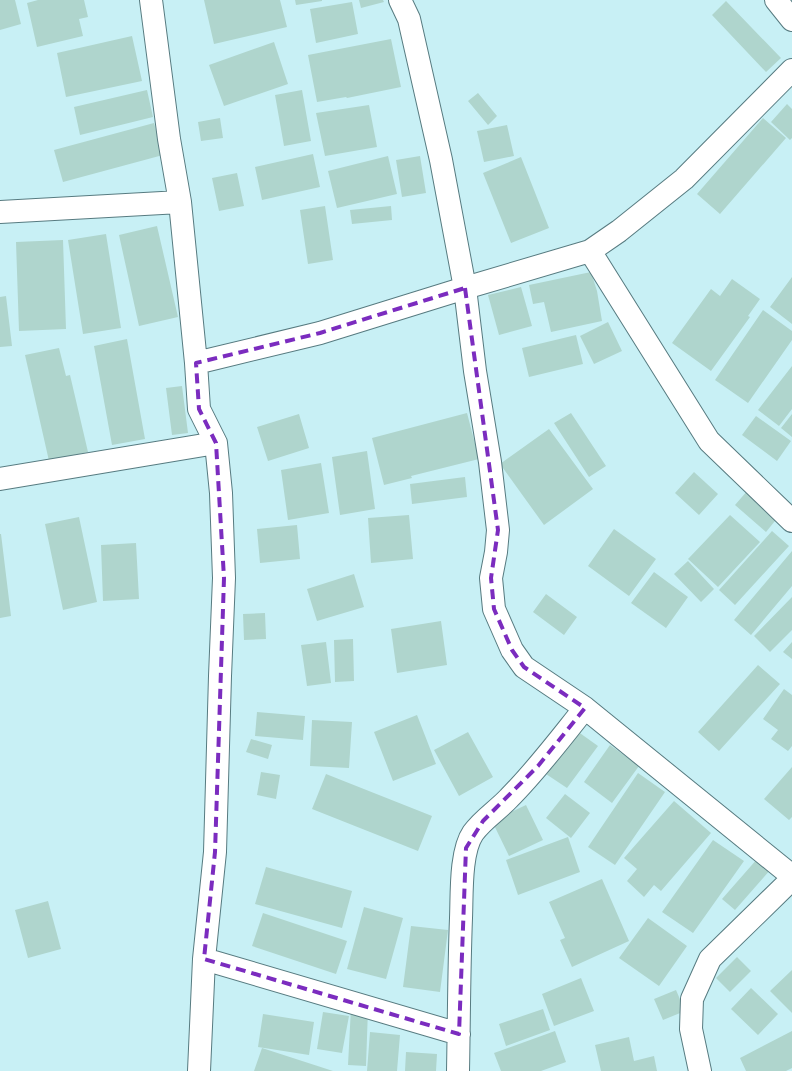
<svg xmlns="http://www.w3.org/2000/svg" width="792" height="1071" font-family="Literata,serif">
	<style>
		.building { fill: #afd5cd }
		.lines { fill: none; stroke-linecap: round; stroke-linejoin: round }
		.minor-casing { stroke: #577b80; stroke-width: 24 }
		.minor { stroke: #fff; stroke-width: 22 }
		.marked { fill: none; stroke: #7b2cbf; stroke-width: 4; stroke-dasharray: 10 6; stroke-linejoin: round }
	</style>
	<rect width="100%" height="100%" fill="#c8f0f5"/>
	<path class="building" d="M0,0H15L21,24L0,30Z
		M38,0H84L88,17L79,19L83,36L37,47L27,3Z
		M204,0H280L287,27L214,44Z
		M295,0H322V1L296,5Z
		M359,0H383L384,2L361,8Z
		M726,1L781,58L766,72L712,15Z
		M352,2L358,34L316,43L310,9Z
		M132,36L142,81L66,97L57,53Z
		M391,39L401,87L347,98L346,97L317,102L308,55Z
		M274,42L288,84L224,106L209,65Z
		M147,90L153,117L80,135L74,107Z
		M302,90L311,141L284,146L275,95Z
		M478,93L497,116L488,125L468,101Z
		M787,104L792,109V138L790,140L771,122Z
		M369,105L377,147L325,156L316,113Z
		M220,118L223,138L201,141L198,122Z
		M763,118L786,138L720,214L697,194Z
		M154,123L163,155L63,182L54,150Z
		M507,125L514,156L484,162L477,131Z
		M313,154L320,187L262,200L255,167Z
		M388,156L397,194L337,208L328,171Z
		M420,156L426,193L402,197L396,160Z
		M521,157L549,228L511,243L483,173Z
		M237,173L244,206L219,211L212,178Z
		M325,206L333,260L308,264L300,210Z
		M391,206L392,220L352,224L350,210Z
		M157,226L178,317L139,326L119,235Z
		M106,234L121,328L83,334L68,240Z
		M63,240L66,329L19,331L16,242Z
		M591,272L597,291L602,321L551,332L544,302L533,304L529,285Z
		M792,277V324L770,307Z
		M732,279L760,299L748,316L750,317L711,371L672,343L711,289L720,296Z
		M521,287L532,326L499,335L488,295Z
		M6,296L12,346L0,347V297Z
		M763,310L792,331V340L748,403L715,380Z
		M608,322L622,351L594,364L580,336Z
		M576,335L583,364L529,377L522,348Z
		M127,339L145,439L112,445L94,346Z
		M59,348L66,376L70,375L88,452L49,461L25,355Z
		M792,366V409L779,426L758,410Z
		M182,386L188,433L172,435L166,388Z
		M467,413L479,459L411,476L412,478L384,485L372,438Z
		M571,413L606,466L589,477L554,423Z
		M299,414L309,448L268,461L257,427Z
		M792,414V437L781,428Z
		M756,416L791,441L777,461L742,435Z
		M549,429L593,489L544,525L500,464Z
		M367,451L375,509L340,515L332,457Z
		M321,463L329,513L288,520L281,470Z
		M694,472L718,494L699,515L675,493Z
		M465,477L467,497L412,504L410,484Z
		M748,490L779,516L766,532L735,505Z
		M409,515L413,559L371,563L368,518Z
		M730,515L760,542L718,587L688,559Z
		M79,517L97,602L63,610L45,524Z
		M297,525L300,559L260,563L257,529Z
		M614,529L656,559L629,596L588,566Z
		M772,531L789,546L735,605L719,590Z
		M0,534H1L11,616L0,618Z
		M136,543L139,599L103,601L101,545Z
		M792,551V586L751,635L734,620Z
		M688,561L714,589L701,602L674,574Z
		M654,572L688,597L666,628L631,603Z
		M354,574L364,607L317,621L307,589Z
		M546,594L577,617L564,635L533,612Z
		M792,597V630L770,652L754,636Z
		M265,613L266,639L244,640L243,614Z
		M441,621L447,665L397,673L391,629Z
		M353,639L354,681L335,682L334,640Z
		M326,642L331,683L307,686L301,645Z
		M792,642V659L783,652Z
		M758,665L780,684L719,751L698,732Z
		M784,689L792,695V746L788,751L771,739L778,730L763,719Z
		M257,712L305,716L303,740L255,736Z
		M417,715L436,764L393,781L374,732Z
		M312,720L352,722L349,768L310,766Z
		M577,731L598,746L567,788L546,774Z
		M468,732L493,777L459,796L434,750Z
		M251,739L272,745L268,759L246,752Z
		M610,745L639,766L612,803L584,782Z
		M792,767V817L789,820L764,799Z
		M261,772L280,775L276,799L257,795Z
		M638,773L665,792L615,865L588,847Z
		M326,774L432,816L418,851L312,809Z
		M565,794L590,813L571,838L546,818Z
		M674,801L711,833L661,891L654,885L644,897L627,881L637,869L624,858Z
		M526,805L543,840L509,856L492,821Z
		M568,837L580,872L518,895L506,860Z
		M713,840L744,861L693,933L662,912Z
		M758,858L771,869L735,910L722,899Z
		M266,867L352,891L342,928L255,904Z
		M602,879L629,941L572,967L560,940L565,938L549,902Z
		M48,901L61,949L28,958L15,910Z
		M364,907L403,918L386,979L347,969Z
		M263,913L347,941L336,974L252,946Z
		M648,918L687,946L659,986L619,958Z
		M411,926L448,930L440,992L403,987Z
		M737,957L751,971L730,992L716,978Z
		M792,970V1013L770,991Z
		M581,978L594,1011L554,1026L542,994Z
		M751,988L778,1014L758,1035L731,1009Z
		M676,990L685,1011L663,1020L654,999Z
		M351,1008L368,1009L366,1066L348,1065Z
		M543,1009L550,1030L506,1046L499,1024Z
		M323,1012L349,1016L342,1053L317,1049Z
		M263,1014L314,1022L309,1055L258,1047Z
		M555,1031L566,1062L541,1071H501L494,1053Z
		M792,1031V1068L786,1071H746L740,1058Z
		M370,1032L400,1035L397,1071H367Z
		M629,1037L634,1061L654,1056L657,1071H601L595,1045Z
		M262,1048L333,1071H254Z
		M406,1052L437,1054L436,1071H405Z"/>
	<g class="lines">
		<g class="minor-casing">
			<path id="minor" d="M151,0L169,139L180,202L196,363L320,333L465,288L441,160L409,19L400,0
				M776,0L792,20
				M792,70L684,179L619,231L590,251L465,288L475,371L490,462L498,530L496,552L491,578L494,609L512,650L524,667L585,708L792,876
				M0,212L180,202
				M590,251L709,441L792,521
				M196,363L199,409L216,443L221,493L224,578L220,676L215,852L204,959L199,1071
				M0,479L216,443
				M204,959L459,1034
				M458,1071C459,1020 459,969 461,918C462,895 460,852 473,833C483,819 498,810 509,798C537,770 560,739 585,708
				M700,1071L691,1029L692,999L710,959L792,879"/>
		</g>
		<use href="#minor" class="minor"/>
	</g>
	<path class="marked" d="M465,288L498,530L491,578L494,609L512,650L524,667L585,708L538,766L483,821L466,848L459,1034L204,959L215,852L224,578L216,443L199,409L196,363L320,333Z"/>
</svg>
